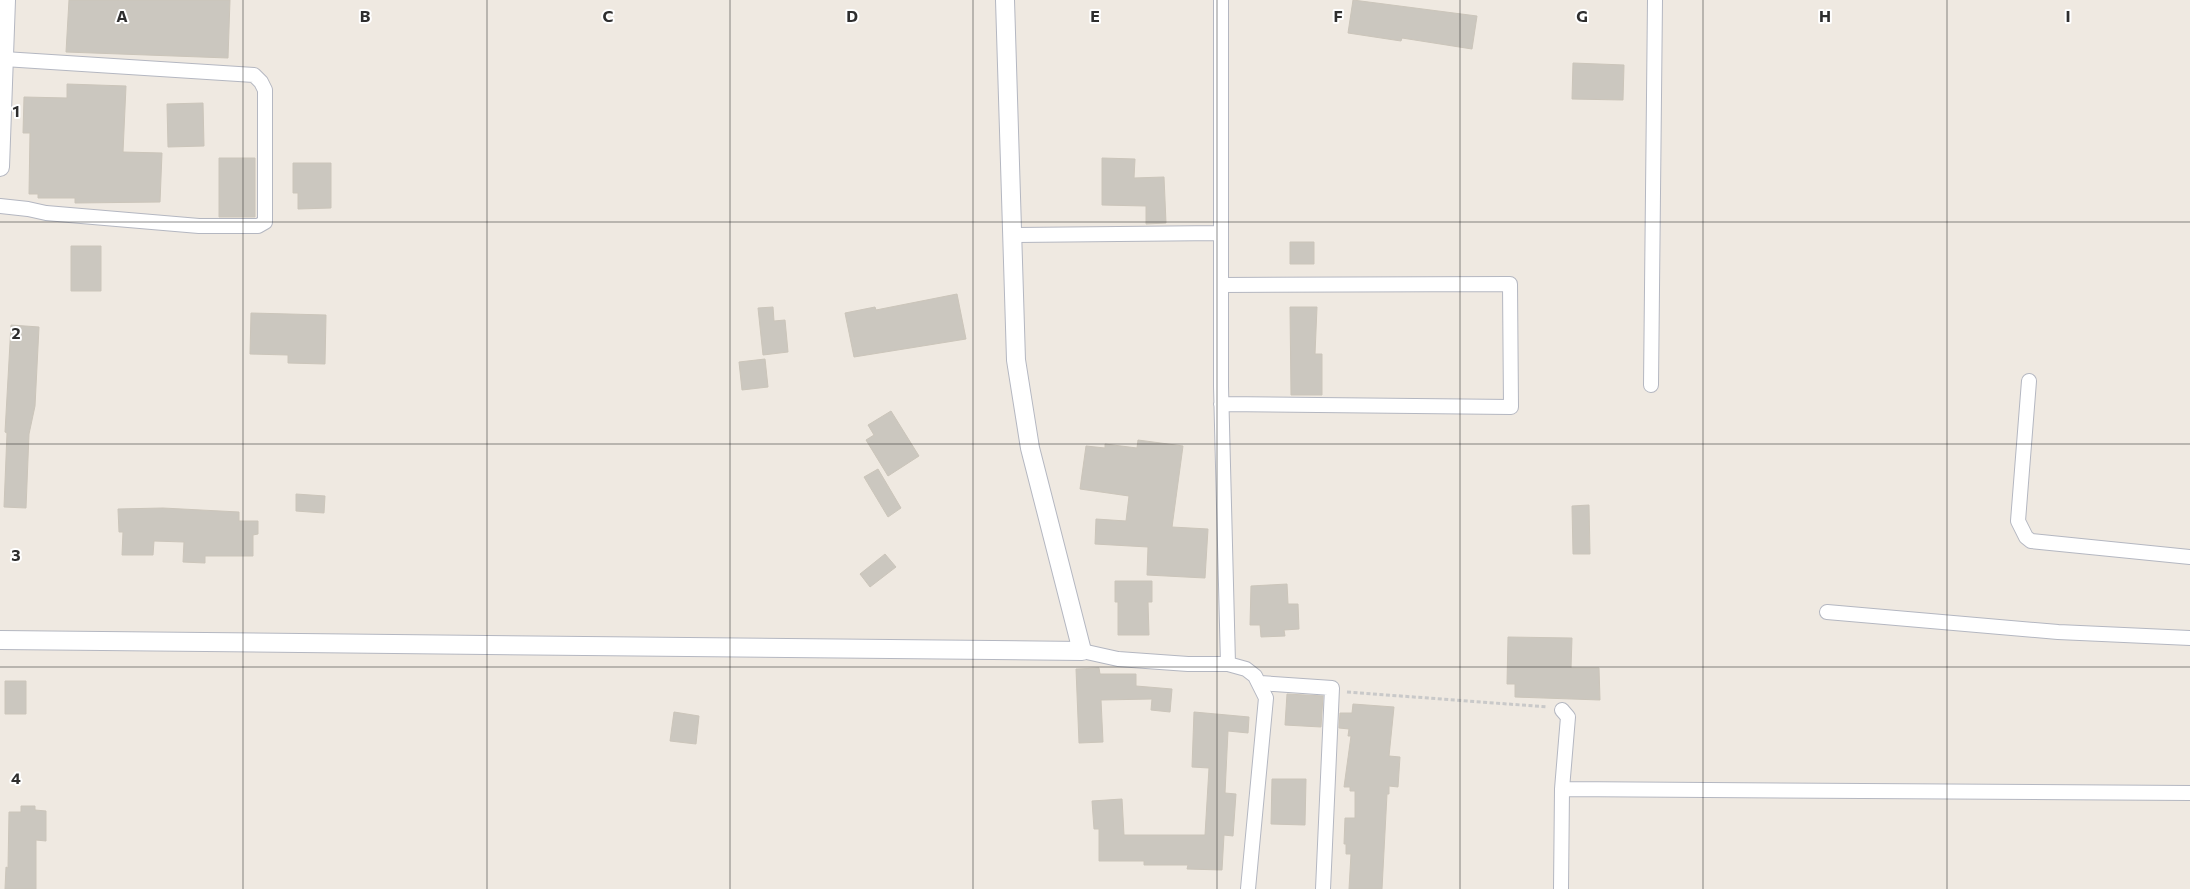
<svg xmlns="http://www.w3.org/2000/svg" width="2190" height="889" font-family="Commissioner,sans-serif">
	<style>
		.building { fill: #cbc7bf; stroke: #cbc5ba }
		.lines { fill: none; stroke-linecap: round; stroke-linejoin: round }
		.minor-casing { stroke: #b4b7c1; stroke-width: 16 }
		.tertiary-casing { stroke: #b4b7c1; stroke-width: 20 }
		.path { stroke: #c9c9c9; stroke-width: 3; stroke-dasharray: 4 2.5; stroke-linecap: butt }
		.minor { stroke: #fff; stroke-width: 14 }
		.tertiary { stroke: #fff; stroke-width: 18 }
		.grid { fill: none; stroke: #2e2e2e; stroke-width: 1; stroke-opacity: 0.55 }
		.grid-label { font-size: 16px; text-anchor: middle; font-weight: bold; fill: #2e2e2e; stroke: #fff; stroke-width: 4; stroke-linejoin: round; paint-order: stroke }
	</style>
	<rect width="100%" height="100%" fill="#efe9e1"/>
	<path class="building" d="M69,0H230L228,58L66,52Z
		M1353,0L1477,16L1472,49L1402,38L1401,41L1348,33Z
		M1573,63L1624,65L1623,100L1572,99Z
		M67,84L126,86L123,152L162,153L160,202L75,203V198H38V194H29L30,133H23L24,97L67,98Z
		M203,103L204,146L168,147L167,104Z
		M219,158H255V217H219Z
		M1102,158L1135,159L1134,178L1164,177L1166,223L1146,224V206L1102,205Z
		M293,163H331V208L298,209V193H293Z
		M1290,242H1314V264H1290Z
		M71,246H101V291H71Z
		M957,294L966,339L854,357L845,313L875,307L876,310Z
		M773,307L774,321L785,320L788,352L763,355L758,308Z
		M1290,307H1317L1315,354H1322V395H1291Z
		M251,313L326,315L325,364L288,363V355L250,354Z
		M11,325L39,327L35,406L29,434L26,508L4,507L7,433L5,432Z
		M765,359L768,387L742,390L739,362Z
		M891,411L919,456L888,476L866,440L874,435L868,425Z
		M1138,440L1183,446L1172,527L1208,529L1205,578L1147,575L1148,547L1095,544L1096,519L1126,521L1129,496L1080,489L1086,446L1105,448V444L1137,448Z
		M878,469L901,508L888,517L864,477Z
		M296,494L325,496L324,513L296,511Z
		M1589,505L1590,554H1573L1572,506Z
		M163,508L239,512V521H258V534L253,535V556H205V563L183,562L184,542L154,541L153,555H122L123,532H119L118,509Z
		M885,554L896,567L870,587L860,574Z
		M1115,581H1152V602H1148L1149,635H1118V602H1115Z
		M1287,584L1288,604H1298L1299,629L1284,630L1285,636L1261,637L1260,625H1250L1251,586Z
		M1508,637L1572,638L1571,668H1599L1600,700L1515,697V684H1507Z
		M1099,668L1100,674H1136V686L1172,689L1170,712L1151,710L1152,699L1101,700L1103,742L1079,743L1076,669Z
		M5,681H26V714H5Z
		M1287,694L1323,696L1321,727L1285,725Z
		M1353,704L1394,707L1389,756L1400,757L1398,787L1389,786V794H1387L1382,889H1349L1351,854H1346V844H1344L1345,818H1355V791H1350V787H1344L1351,736H1348L1349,729L1339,728L1340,713H1352Z
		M674,712L699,716L696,744L670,741Z
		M1194,712L1249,717L1248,733L1228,731L1225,793L1236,794L1233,836L1224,835L1222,870L1187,869L1188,865H1144V861H1099V829H1094L1092,801L1122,799L1124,835H1205L1209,768L1192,767Z
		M1272,779H1306L1305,825L1271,824Z
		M21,806H35V810L46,811V841L36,840V889H5L6,867L8,868L9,812H21Z"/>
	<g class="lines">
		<g class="minor-casing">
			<path id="minor" d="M1221,0V386L1228,664
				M0,206L28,209L46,213L199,226H258L265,222V90L261,82L254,75L4,59
				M1013,235L1221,233
				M1221,285L1510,284L1511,407L1221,404
				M2029,381L2018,521L2026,537L2031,541L2190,557
				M1651,385L1655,0
				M1827,612L2058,632L2190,638
				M1082,651L1118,659L1188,664H1228L1246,669L1255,676L1266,698L1248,889
				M1260,683L1332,688L1323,889
				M1562,789L2190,793
				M1561,889L1562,789L1568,717L1562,710"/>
		</g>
		<g class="tertiary-casing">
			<path id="tertiary" d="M0,167L6,0
				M0,640L1082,651L1030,448L1016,360L1005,0"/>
		</g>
		<path class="path" d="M1347,692L1548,707"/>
		<use href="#minor" class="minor"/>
		<use href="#tertiary" class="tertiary"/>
	</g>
	<path class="grid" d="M243,0V889M487,0V889M730,0V889M973,0V889M1217,0V889M1460,0V889M1703,0V889M1947,0V889M0,222H2190M0,444H2190M0,667H2190"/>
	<g class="grid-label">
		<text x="122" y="22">A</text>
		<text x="365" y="22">B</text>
		<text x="608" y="22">C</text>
		<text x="852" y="22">D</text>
		<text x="1095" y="22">E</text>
		<text x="1338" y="22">F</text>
		<text x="1582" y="22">G</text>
		<text x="1825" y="22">H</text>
		<text x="2068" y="22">I</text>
		<text x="16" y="117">1</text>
		<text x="16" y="339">2</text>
		<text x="16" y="561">3</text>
		<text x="16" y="784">4</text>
	</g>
</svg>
